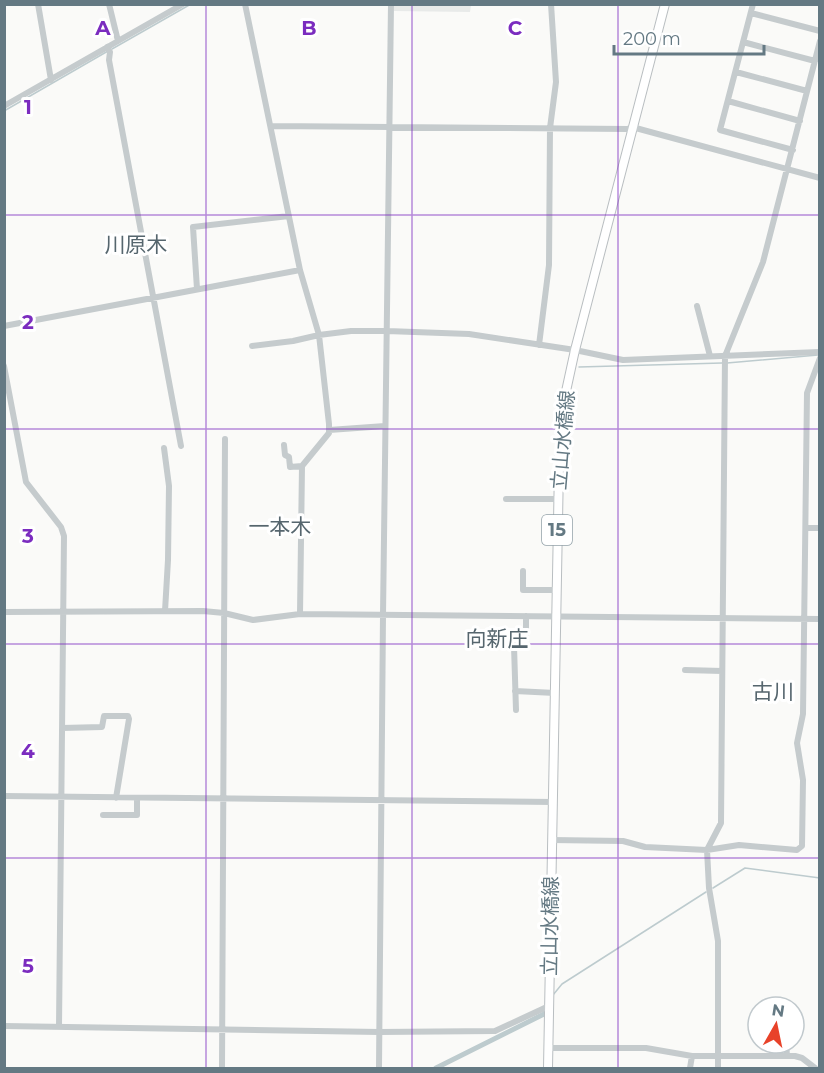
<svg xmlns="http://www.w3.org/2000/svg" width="824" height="1073" font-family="Montserrat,'Noto Sans JP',sans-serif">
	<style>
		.built { fill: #e8eae9 }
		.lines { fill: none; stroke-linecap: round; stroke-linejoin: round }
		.stream { stroke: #bdcbce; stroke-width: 1.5 }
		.canal { stroke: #bdcbce; stroke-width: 5 }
		.major-casing { stroke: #b9bec1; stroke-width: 10 }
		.minor { stroke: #c5cbcd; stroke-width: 6 }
		.major { stroke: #fff; stroke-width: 8 }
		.grid { fill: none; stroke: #7b2cbf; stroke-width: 1.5; stroke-opacity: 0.55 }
		.labels { text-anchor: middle; stroke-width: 6; stroke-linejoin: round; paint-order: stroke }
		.shield { fill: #fff; stroke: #92a1a8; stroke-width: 1.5 }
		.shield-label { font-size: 18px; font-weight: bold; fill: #647983 }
		.street-label { font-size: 20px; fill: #647983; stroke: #fff }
		.neighbourhood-label { font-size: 21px; fill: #56666e; stroke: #fff }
		.grid-label { font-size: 20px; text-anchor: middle; font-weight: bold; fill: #7b2cbf; stroke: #fff; stroke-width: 6; stroke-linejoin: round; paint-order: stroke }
	</style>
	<rect width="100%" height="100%" fill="#fafaf8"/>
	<path class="built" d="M394,5H471L470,12L394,11Z"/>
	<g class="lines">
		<path class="stream" d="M112,49L191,4
			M4,111L108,51
			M727,363L818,355
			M579,367L722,363
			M713,888L745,868L820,878
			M553,995L562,984L706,892"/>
		<path class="canal" d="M436,1068L544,1014L546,1011"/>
		<g class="major-casing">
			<path id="major" d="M548,1068L559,467L563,405L575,350L665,4"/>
		</g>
		<path class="minor" d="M38,4L51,80
			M109,4L118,41
			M245,4L300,270L319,335L329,424V433L302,466L300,614
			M753,4L720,130L793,150
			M751,13L820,31
			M743,42L815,61
			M107,47L110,52L109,60L181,446
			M736,72L807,91
			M728,101L800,121
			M4,106L183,4
			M271,126L628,129L632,127L820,178
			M197,289L193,227L289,216
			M697,306L710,356
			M4,326L300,270
			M539,345L549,265L550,128L556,82L551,4
			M252,346L293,341L319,335L351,331H387L469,334L575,350L623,360L820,352
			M4,366L26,482L61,527L64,536L59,1027
			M329,430L385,426
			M284,445L285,455L289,457L290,467L302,466
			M164,448L169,486L168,560L165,611
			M506,499H558
			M806,528H820
			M523,571V590H557
			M4,612L203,611L224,613L253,620L300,614L820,619
			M685,670L722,671
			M515,691L555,693
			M516,710L514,646L516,640L526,635V616
			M62,728L102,727L104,716H128L129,719L116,798
			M4,796L553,802
			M103,815H137V798
			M552,840L623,841L645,847L707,850L739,845L797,850L802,846L803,780L797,743L803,714L807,393L820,358
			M4,1026L379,1032L495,1031L549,1006
			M786,1043L787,1056
			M549,1048H646L692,1056H795L802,1058L815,1068
			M222,1068L225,439
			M379,1068L383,615L391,4
			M690,1068L692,1056
			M718,1068V941L709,888L707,850L721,823L725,356L763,262L820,41"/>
		<use href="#major" class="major"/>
	</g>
	<path class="grid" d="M206,4V1068M412,4V1068M618,4V1068M4,215H820M4,429H820M4,644H820M4,858H820"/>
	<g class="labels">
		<rect class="shield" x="542" y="515" width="30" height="30" rx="4.5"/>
		<g class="shield-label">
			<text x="557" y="536">15</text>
		</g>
		<g class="street-label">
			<text transform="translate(563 440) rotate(-85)" y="7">立山水橋線</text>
			<text transform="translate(550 926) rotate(-89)" y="7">立山水橋線</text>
		</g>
		<g class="neighbourhood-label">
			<text x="136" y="252">川原木</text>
			<text x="280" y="534">一本木</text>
			<text x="497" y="646">向新庄</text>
			<text x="773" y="699">古川</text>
		</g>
	</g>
	<g class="grid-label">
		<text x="103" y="35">A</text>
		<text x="309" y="35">B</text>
		<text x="515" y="35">C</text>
		<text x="28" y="114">1</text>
		<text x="28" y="329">2</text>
		<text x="28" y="543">3</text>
		<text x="28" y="758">4</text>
		<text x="28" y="973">5</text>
	</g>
	<rect width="824" height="1073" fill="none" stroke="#647983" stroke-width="12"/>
	<g transform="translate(776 1025) rotate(9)"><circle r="28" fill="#ffffff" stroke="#c1c9cd" stroke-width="1.5"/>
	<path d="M0-4.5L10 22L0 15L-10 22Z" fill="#e84229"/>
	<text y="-9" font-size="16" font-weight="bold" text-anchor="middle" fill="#647983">N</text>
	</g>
	<path d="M614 45v9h150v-9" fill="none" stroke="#647983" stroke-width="3"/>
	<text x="623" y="45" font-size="18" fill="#647983" stroke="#ffffff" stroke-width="4.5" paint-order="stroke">200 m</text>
</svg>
